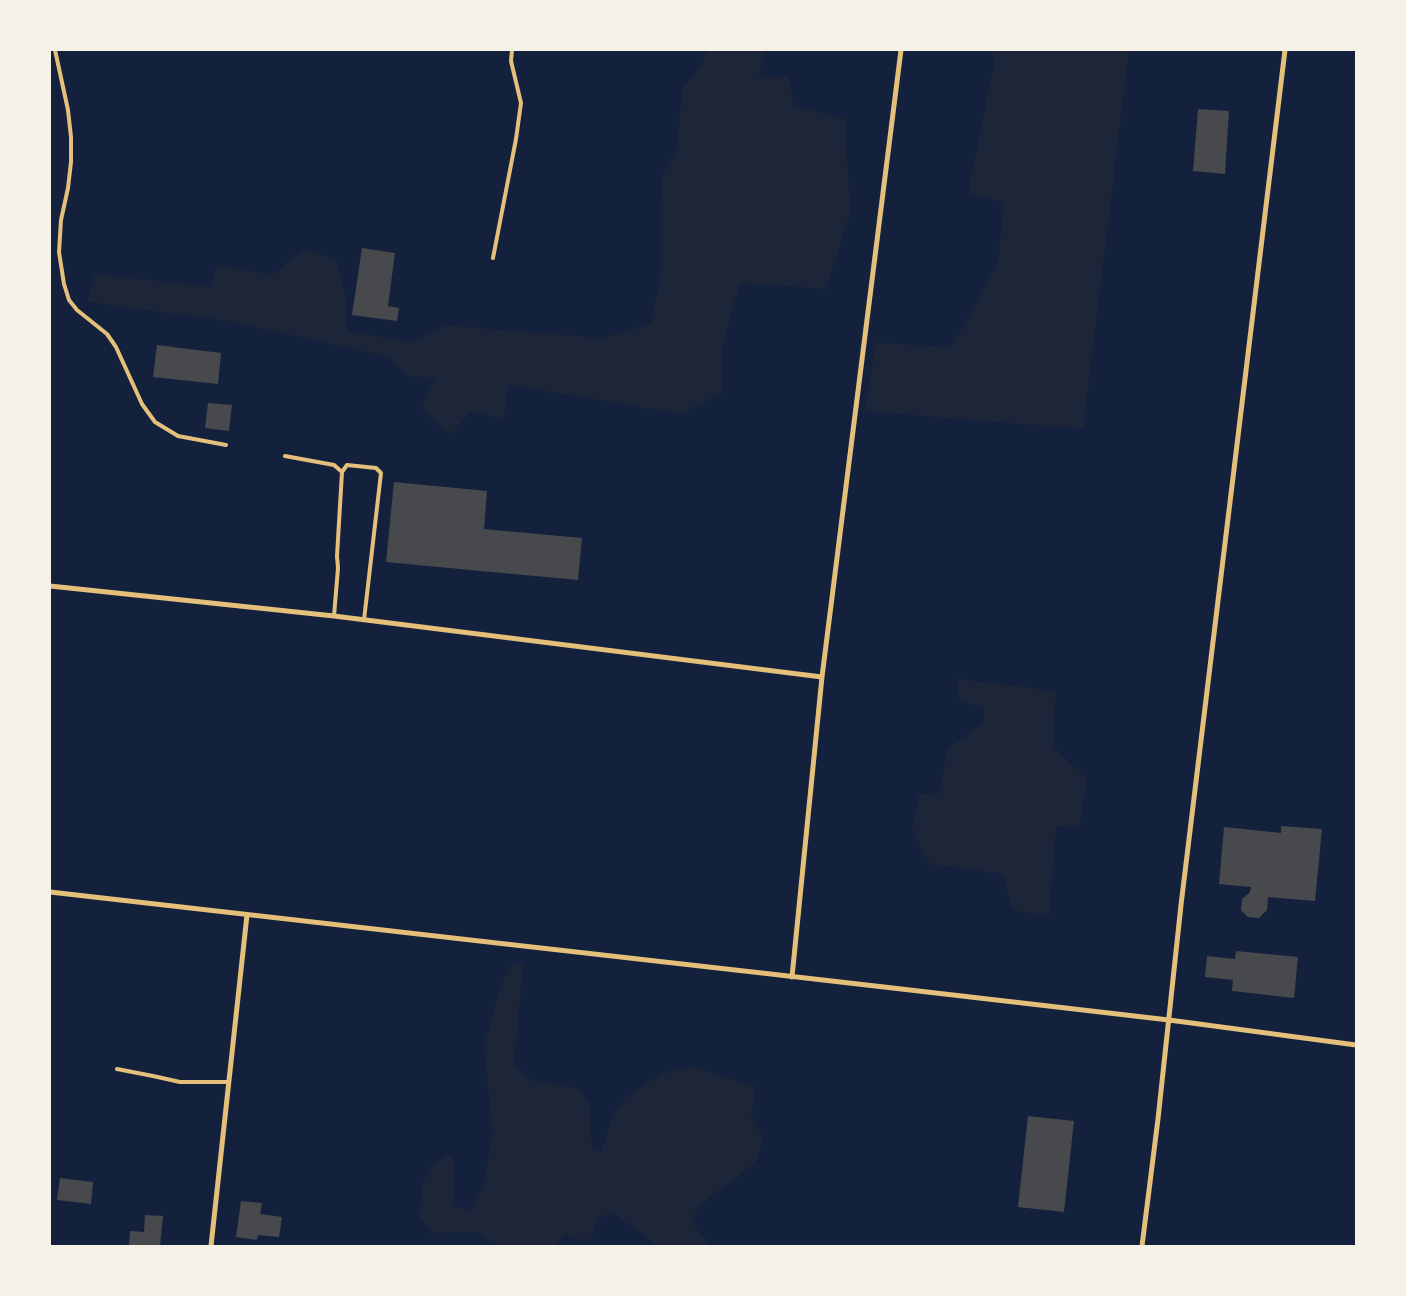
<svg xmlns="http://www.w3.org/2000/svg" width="1406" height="1296" font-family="'Public Sans',sans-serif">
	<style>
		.green { fill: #1d2539 }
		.building { fill: #48494c }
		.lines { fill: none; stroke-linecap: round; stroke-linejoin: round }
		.service { stroke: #e5c07b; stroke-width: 4 }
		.minor { stroke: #e5c07b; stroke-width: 5 }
	</style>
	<rect width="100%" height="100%" fill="#14213d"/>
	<path class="green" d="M707,50H767L758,77L788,76L794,106L845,119L850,213L826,289L740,283L722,347L721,393L681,414L508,385L504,418L470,412L451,435L422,408L435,378L407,376L389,357L228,321L88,302L95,274L212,287L215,266L273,274L305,248L336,260L345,295L347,331L413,342L445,325L601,338L651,324L660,278L661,178L676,151L683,88L701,66Z
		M993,50H1129L1083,429L865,411L876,343L952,347L998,263L1004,202L968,193L994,63Z
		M957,679L1056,691L1053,747L1087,778L1079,827L1056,826L1049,916L1013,910L1003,874L930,864L912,830L919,794L940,793L947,749L984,723V706L960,702Z
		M523,963L514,1064L530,1080L579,1089L590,1106L592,1148L601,1153L614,1113L628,1095L664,1073L696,1067L755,1087L751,1117L762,1136L759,1156L753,1165L701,1204L691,1221L710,1246H658L614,1213L599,1217L589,1242L564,1234L556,1246H500L475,1232L432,1233L419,1216L422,1185L432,1166L450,1154L455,1163L453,1206L470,1210L483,1187L493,1134L484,1046L502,982L513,964Z"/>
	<path class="building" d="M1198,109L1229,111L1225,174L1193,171Z
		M362,248L395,253L388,306L399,308L397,321L352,315Z
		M157,345L221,353L218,384L153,377Z
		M208,403L232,405L229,431L205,428Z
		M394,482L487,491L484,529L582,538L578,580L386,562Z
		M1281,826L1322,829L1315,901L1268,897L1267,910L1259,918L1248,917L1241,910L1242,899L1250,892L1251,887L1219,884L1224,827L1281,833Z
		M1236,951L1298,957L1294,998L1232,991L1233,980L1205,977L1207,956L1235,959Z
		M1028,1116L1074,1121L1064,1212L1018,1207Z
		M60,1178L93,1182L91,1204L57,1200Z
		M241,1201L262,1203L260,1214L282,1217L279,1237L258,1235L257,1240L236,1237Z
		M145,1215L163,1216L160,1246H129L130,1231L144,1232Z"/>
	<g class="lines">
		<path class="service" d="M55,50L68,110L71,137V162L68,188L61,220L59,252L64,284L69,300L77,310L107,334L116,347L142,404L155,422L178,436L226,445
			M493,258L516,139L521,103L511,61L512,50
			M285,456L334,465L342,472
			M334,616L338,568L337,556L342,472L347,465L376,468L381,473L364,620
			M117,1069L153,1076L180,1082H229"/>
		<path class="minor" d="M50,586L334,616L822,677
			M50,892L884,987L1169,1020L1356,1045
			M792,977L822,677L901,50
			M211,1246L247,915
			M1142,1246L1158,1119L1181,905L1285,50"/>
	</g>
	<rect width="1406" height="1296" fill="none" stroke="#f6f1e7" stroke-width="102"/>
</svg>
